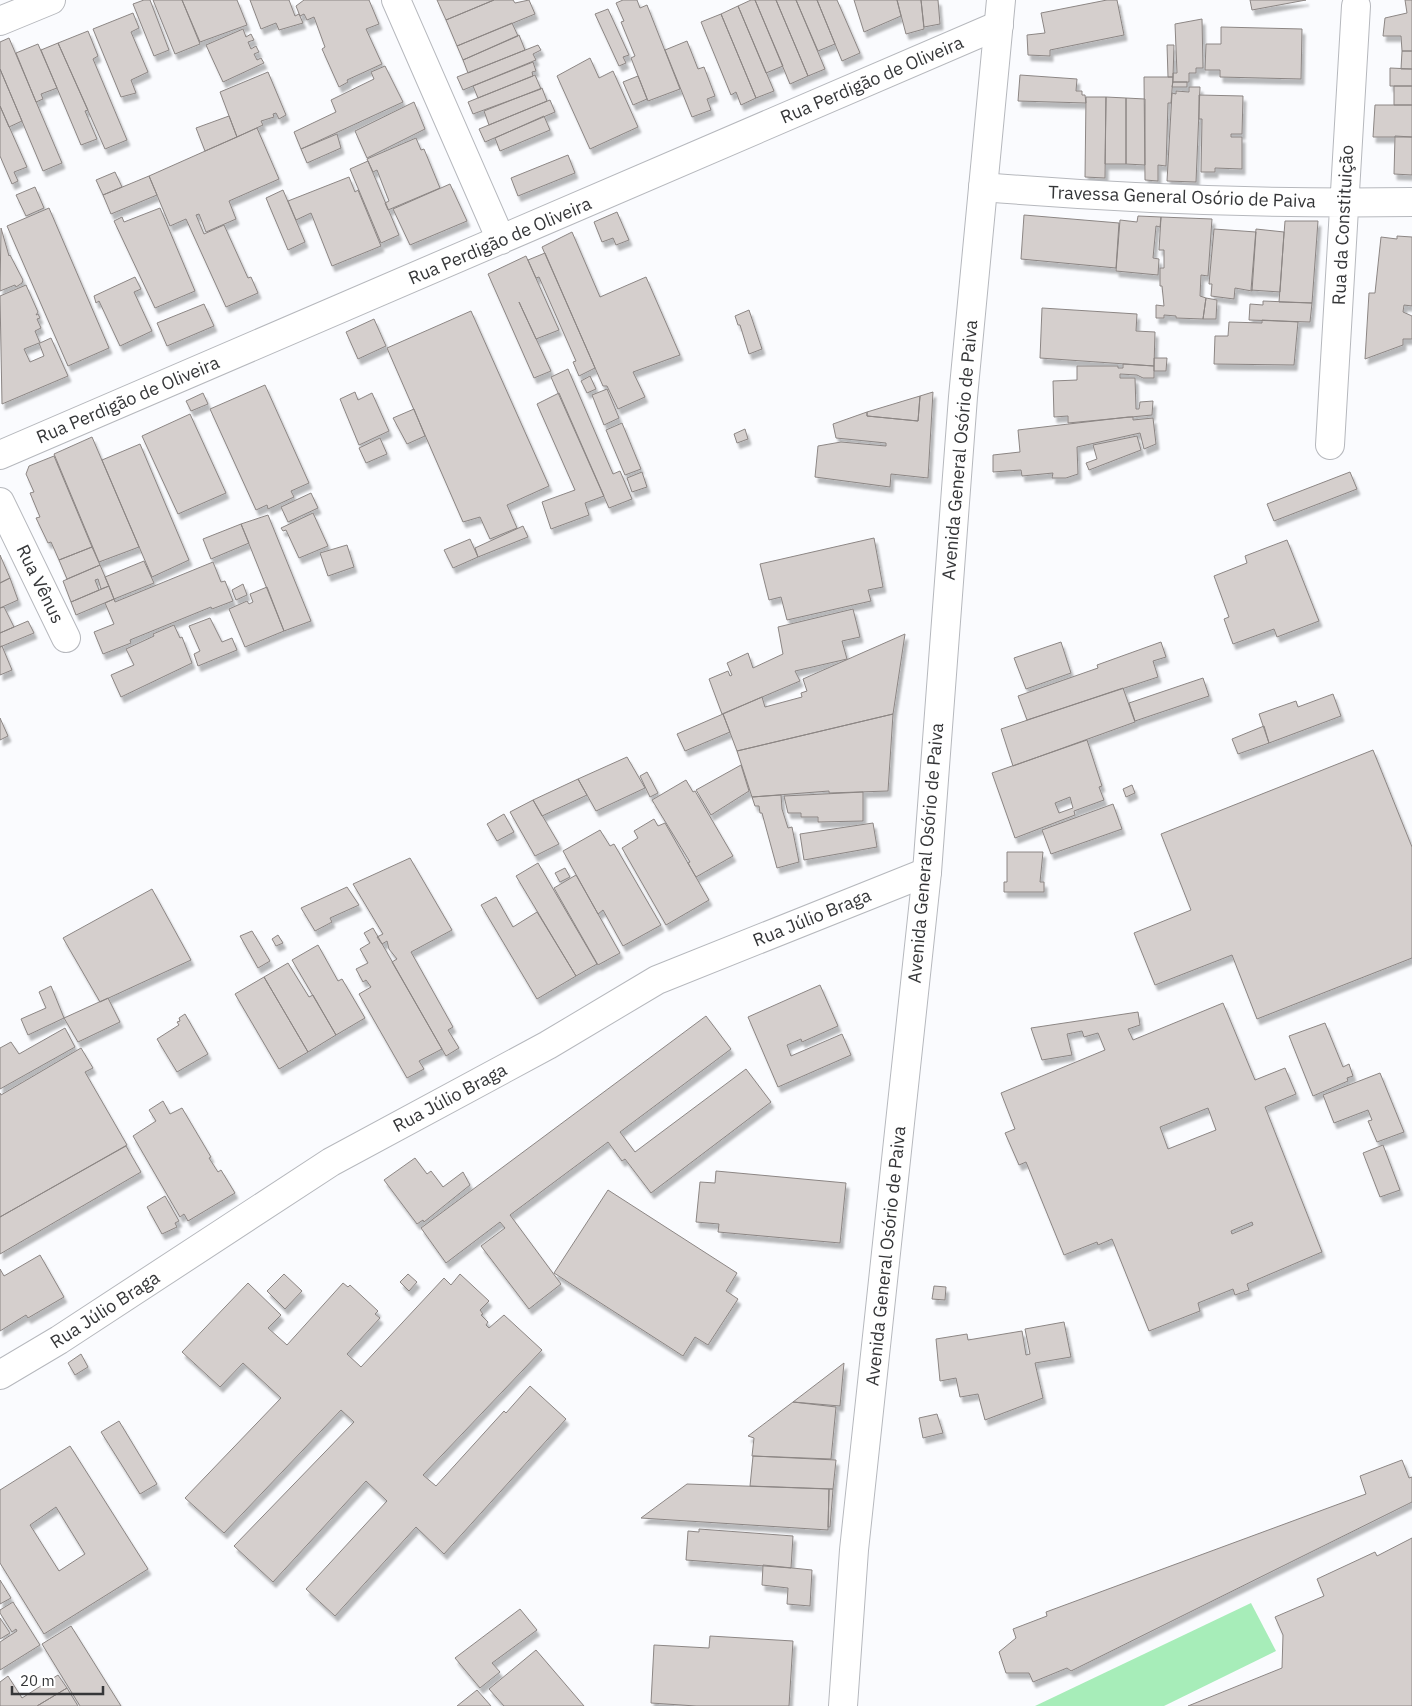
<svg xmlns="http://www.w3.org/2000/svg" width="1412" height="1706" font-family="'IBM Plex Sans',sans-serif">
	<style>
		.green { fill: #a7edb9 }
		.building { fill: #d5cfcd; stroke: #8c8684; fill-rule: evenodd; filter: url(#shadow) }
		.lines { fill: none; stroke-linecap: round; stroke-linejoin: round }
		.minor-casing { stroke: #b6b8bd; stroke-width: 30 }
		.major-casing { stroke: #b6b8bd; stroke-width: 30 }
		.minor { stroke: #fff; stroke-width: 28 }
		.major { stroke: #fff; stroke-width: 28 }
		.labels { text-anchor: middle; stroke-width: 4.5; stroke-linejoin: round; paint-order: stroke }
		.street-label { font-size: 18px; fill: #353638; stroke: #fff }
	</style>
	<defs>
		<filter id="shadow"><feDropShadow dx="3" dy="5.5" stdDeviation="1" flood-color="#0004"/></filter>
	</defs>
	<rect width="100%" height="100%" fill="#fafbfe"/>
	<path class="green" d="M1251,1603L1276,1651L1164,1706H1035Z"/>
	<path class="building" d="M144,0H150L169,50L154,56L133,4Z
		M153,0H182L200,44L175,54Z
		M182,0H237L247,25L200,42Z
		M250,0H289L295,16L299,14L303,23L279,30L276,23L261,29Z
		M304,0H369L379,24L366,29L382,64L347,80L348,82L339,87L322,49L325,47L314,17L307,20L304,14L300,16L296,6Z
		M437,0H494L446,20Z
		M494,0H513L515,3L529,0L535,14L457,46L446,20Z
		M623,0H637L640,8L647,5L680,89L648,101L631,58L635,56L621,22L624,21L616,3Z
		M751,0H755L783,66L766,73L738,6Z
		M755,0H776L808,76L790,84Z
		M776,0H796L825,69L808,76Z
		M796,0H817L835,44L818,51Z
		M817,0H837L860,53L842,61Z
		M854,0H897L901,16L864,32Z
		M897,0H921L924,29L906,34Z
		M921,0H938L940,24L924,27Z
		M1107,0H1117L1124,35L1050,50V56L1028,55L1027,35L1045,33L1041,13Z
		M1250,0H1306L1252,10Z
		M1405,0H1412V51H1402L1401,36H1383L1385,18L1407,13Z
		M738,6L774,91L756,98L721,14Z
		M608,9L629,55L623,57L626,63L619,66L595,14Z
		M133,13L139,28L131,32L148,72L131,80L136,93L121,97L93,29Z
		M721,14L756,98L741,105L736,92L731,95L701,22Z
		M1202,19L1203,68H1196V73H1189V82H1173V73H1177L1175,24Z
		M512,23L518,36L463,60L457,46Z
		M1221,27L1302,29L1301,79L1220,77V70H1205L1206,44H1221Z
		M243,29L246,37L251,34L254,40L248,42L251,49L256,46L259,52L254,54L257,60L261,58L264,63L223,82L206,45Z
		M88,31L98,56L93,59L127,140L105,149L58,43Z
		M519,35L525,50L468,73L463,60Z
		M9,38L62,163L43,171L0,69V42Z
		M687,41L698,69L704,67L715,96L707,99L711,110L692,117L665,50Z
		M58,43L88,110L85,111L97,139L81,145L41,50Z
		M38,44L57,88L41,94L43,99L36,102L16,53Z
		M538,45L541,50L533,54L536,60L463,90L457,77Z
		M1167,45H1174L1173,77H1168Z
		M1402,51H1412V69H1401Z
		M590,58L599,78L613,71L638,127L590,149L557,76Z
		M533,62L536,71L532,72L533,76L478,98L473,86Z
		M385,66L403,102L301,149L294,132L336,112L331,100L374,79L371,72Z
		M1390,68L1412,69V86H1390Z
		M0,69L22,121L9,127L0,106Z
		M268,72L286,115L279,119L276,113L273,114L274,117L261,121L263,125L237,137L220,92Z
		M535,75L541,89L473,114L468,102Z
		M1020,75L1077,79L1076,91H1082V95H1085L1086,103L1018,101Z
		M638,76L647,99L633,105L623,82Z
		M1144,77H1173L1171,103H1168L1166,166L1158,165V181L1145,180Z
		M1173,82H1187V87H1172Z
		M1394,86H1412V105H1394Z
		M1189,87H1200L1196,182L1167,181L1172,93L1176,94V91L1189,92Z
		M542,88L547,101L489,125L484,111Z
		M1199,95L1243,96L1242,134H1231V137H1242V169L1215,168V172H1201L1202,119H1199Z
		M1086,97H1106L1105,178L1085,177Z
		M1106,97L1126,98V164H1105Z
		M1126,98L1145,99V165L1126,164Z
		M550,100L555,112L485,142L479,129Z
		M414,102L425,129L367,158L355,131Z
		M1375,105H1412V137H1373Z
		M0,106L27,167L14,172L18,181L12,184L0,156Z
		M229,116L237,137L205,151L196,128Z
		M544,116L550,130L500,151L495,138Z
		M257,128L279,179L229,201L236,219L206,232L199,214L196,215L204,234L224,225L248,278L251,277L258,293L226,307L186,219L170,226L149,176Z
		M337,134L341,148L307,163L301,149Z
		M1395,136L1412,137V175L1394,174Z
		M416,138L421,150L424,149L440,188L388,210L385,203L389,201L377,170L373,172L367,159Z
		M568,155L575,173L518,196L511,178Z
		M368,161L399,235L381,243L350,169Z
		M115,172L122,187L103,195L96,180Z
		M149,176L157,195L111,214L103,195Z
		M349,177L355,192L358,190L381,246L332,266L311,213L296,220L288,201Z
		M450,184L467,221L410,245L393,209Z
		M35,187L44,208L26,216L16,195Z
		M283,190L305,242L288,250L266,198Z
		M49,208L109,348L68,366L7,226Z
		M160,208L195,291L155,308L114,221L122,217L124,222Z
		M617,212L629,240L616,245L613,238L602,242L594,222Z
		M1024,215L1119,223L1116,268L1021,259Z
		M1138,216L1161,217L1160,227L1156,226L1153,258L1159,259L1158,275L1116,271L1120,220L1137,222Z
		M1161,217L1212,219L1208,276L1201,275L1200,296L1206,298L1203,319L1176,318V316L1164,315V318H1156V305L1164,306L1162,286H1160V268H1164V250H1159Z
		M1285,221H1318L1312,303L1279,302Z
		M1,228L9,256L10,255L23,280L22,283L16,287L15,285L0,291Z
		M1214,229L1256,232L1252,291L1235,288L1234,299L1211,296L1212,284H1209Z
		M1256,229L1284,232L1280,292L1251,290Z
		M572,232L600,297L646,277L680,355L633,372L645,397L618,409L607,386H603L542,247Z
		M1397,236L1412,237V306L1404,305L1403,312L1412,316V339H1403V345L1365,359L1369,293H1375L1381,237L1397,239Z
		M545,253L595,368L579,376L573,362L576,361L539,277L536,278L528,260Z
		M526,256L559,330L536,339L519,302L551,371L534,378L488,274Z
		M135,277L141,289L134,292L152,331L120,346L99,301L96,303L94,296Z
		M26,285L38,312L36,315L38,314L40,318L37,319L41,328L35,331L40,343L51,338L68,376L2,404L0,296ZM39,343L44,356L30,362L24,349Z
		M1206,298L1217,300L1216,319H1203Z
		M1263,301L1312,303L1310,322L1249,320L1250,304L1263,305Z
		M204,304L214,326L167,346L157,323Z
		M1042,308L1137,314L1136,331L1155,332L1154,366L1040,358Z
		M749,310L762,349L749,354L740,325H738L735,316Z
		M471,311L549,486L507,505L517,528L490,539L480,517L463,522L387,348Z
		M374,319L386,346L358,359L346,332Z
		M1262,320L1298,322L1294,365L1214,364L1215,336H1228L1229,322L1262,323Z
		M1154,358H1167L1166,371H1154Z
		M1123,364L1154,366V378H1143L1137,375L1120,374V378H1135L1136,409H1139L1140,402L1153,401L1152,415L1068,423V416L1054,417L1053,381L1077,380V366H1118V368H1123Z
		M568,369L613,474L620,471L632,499L609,508L551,377Z
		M590,376L596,389L587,393L581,381Z
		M265,385L309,483L291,491L294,497L268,509L267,505L256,510L210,409Z
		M607,389L619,418L604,425L592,395Z
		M355,392L358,400L372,393L389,431L359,445L340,399Z
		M933,392L928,478L891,474L890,487L815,477L818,446L841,442L886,446V443L836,438L833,424L867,412V416L918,421L920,396Z
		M203,393L208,404L191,411L186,401Z
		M559,393L604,496L585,503L589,515L551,529L542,502L575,490L537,404Z
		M920,396L918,421L867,416V412Z
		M414,409L425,436L407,444L393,418Z
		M190,414L226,493L178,514L142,436Z
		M1128,417H1133V420L1153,418L1156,444L1144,449L1140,433L1077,447L1078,474L1066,478H1052L1053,473L1022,476L1021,470L993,472V455L1020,452L1018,430Z
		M622,423L641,469L625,475L606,430Z
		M745,429L748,439L737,443L734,434Z
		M1137,436L1141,450L1089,470L1086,463L1097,459L1093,445Z
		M92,437L139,547L99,562L54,454Z
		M380,438L387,454L366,463L359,448Z
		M140,444L189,560L152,577L102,460Z
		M54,456L92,547L59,560L51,542L48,543L36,518L40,517L30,493L34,492L26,474L29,466Z
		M642,472L647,487L632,492L627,478Z
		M1350,472L1357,489L1274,521L1267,504Z
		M311,493L318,508L288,522L281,507Z
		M313,513L328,546L299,558L286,530L283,531L281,528Z
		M268,515L311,621L284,631L241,524Z
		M241,524L249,543L211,559L203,539Z
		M523,526L528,537L478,557L475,548Z
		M874,538L883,587L868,590L871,601L787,620L781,597L769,600L760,564Z
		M470,539L478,557L453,568L444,550Z
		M1287,540L1319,621L1277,637L1274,629L1233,644L1224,619L1229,617L1214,576L1247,563L1245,556Z
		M347,545L354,567L328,576L320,553Z
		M92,547L100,565L67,579L59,560Z
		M0,555L10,578L0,583Z
		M144,561L154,583L114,599L105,577Z
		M213,562L221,582L225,581L233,601L212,609L211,607L130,640L131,643L103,654L94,632L114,624L105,603L114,599L115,602Z
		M100,565L109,586L101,589L98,579L95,580L99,590L71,602L63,581Z
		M10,578L18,600L0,608V583Z
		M243,584L247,595L236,600L232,590Z
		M109,586L114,599L76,615L71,602Z
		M267,587L284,631L245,647L229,609L247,601L249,604L253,602L250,594Z
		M4,607L14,627L0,633V608Z
		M853,609L860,637L842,641L847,659L795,671L800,681L722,714L709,679L728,671L730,676L732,675L727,663L748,653L753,668L783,654L778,627Z
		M210,618L222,642L232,638L237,650L198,666L194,654L200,651L189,626Z
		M28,621L34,633L0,647V633Z
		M174,625L180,638L182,637L192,663L121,697L111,675L134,665L126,649L154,636L153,634Z
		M905,634L893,714L737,751L723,714L762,697L765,707L802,697L801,693L807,691L803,679Z
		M1061,642L1071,673L1026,689L1014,658Z
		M1161,642L1166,657L1153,661L1158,677L1027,720L1018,696L1098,668L1097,665Z
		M2,646L12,670L0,675V647Z
		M1203,678L1209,696L1135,721L1129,703Z
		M1123,688L1135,722L1013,766L1001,729Z
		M1333,694L1341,716L1269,743L1259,714L1296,701L1298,707Z
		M723,714L730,732L685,751L677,734Z
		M893,714L888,791L829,793V791L752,797L737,751Z
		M0,718L8,736L0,740Z
		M1264,726L1269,743L1238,754L1232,739Z
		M1087,740L1102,786L1099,787L1104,800L1074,811L1075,815L1015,838L992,773ZM1070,797L1073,808L1059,813L1055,803Z
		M1373,750L1412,847V958L1257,1019L1232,955L1155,985L1134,933L1191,910L1161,834Z
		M627,757L645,788L596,811L578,779Z
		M741,765L749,791L711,815L696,790Z
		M647,772L658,793L650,797L640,776Z
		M578,779L587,795L542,816L533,800Z
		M686,780L693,792L695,791L733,856L696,877L688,863L690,862L652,800Z
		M1132,785L1135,793L1126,797L1123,789Z
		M863,792V821L818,822V817H801V813H788L784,796Z
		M781,795L782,809L788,828L792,827L799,862L777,868L762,813H760L759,806H755L752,797Z
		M533,800L559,844L535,856L510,812Z
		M1113,804L1122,829L1051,854L1042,830Z
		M504,814L514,832L497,841L487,824Z
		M654,819L658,826L665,823L709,900L666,925L622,848L638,838L634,831Z
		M873,823L877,847L804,860L800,834Z
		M600,830L610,846L614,844L661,925L623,946L603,910L598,914L563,851Z
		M1007,852H1043L1040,882H1044V892H1004V882H1007Z
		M410,858L452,930L411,952L453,1027L448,1030L459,1048L446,1056L392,962L397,959L389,949L387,941L382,944L377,937L383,934L353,884Z
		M538,863L597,964L576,976L516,876Z
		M565,868L570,877L560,882L555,873Z
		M576,875L620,953L598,965L554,888Z
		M347,887L359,905L330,918L332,922L315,931L301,908Z
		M152,889L191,960L100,1002L63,938Z
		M496,897L513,927L537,912L576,976L537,999L481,905Z
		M373,928L442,1049L419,1061L424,1069L407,1078L359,994L371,987L366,980L363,982L356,969L368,963L360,949L370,943L364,933Z
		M252,931L270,961L258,968L240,936Z
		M278,935L283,943L276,946L272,939Z
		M318,945L338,981L342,979L365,1018L336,1035L292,960Z
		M288,963L309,997L313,995L336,1035L308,1052L264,977Z
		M264,977L308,1052L279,1069L235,994Z
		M820,985L838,1026L802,1042L801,1039L787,1045L791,1056L842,1034L851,1055L778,1087L748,1017Z
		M51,986L64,1018L28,1035L21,1019L46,1008L39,992Z
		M108,998L120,1022L78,1042L64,1018Z
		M1223,1003L1255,1080L1285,1068L1296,1094L1265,1107L1322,1252L1247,1284L1249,1290L1235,1295L1233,1289L1198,1303L1200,1311L1149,1331L1112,1239L1098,1245L1097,1242L1064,1255L1026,1162L1019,1165L1005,1133L1015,1129L1001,1093L1105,1050L1098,1033L1084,1037L1082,1031L1067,1034L1072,1055L1042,1060L1031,1028L1138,1012L1140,1025L1128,1029L1133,1040ZM1208,1108L1216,1130L1168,1149L1160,1127ZM1252,1222L1253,1225L1232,1234L1231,1231Z
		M185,1014L208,1054L177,1072L157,1039L179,1025L177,1022L180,1021L179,1018Z
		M706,1016L731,1049L620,1132L635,1152L746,1069L771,1102L651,1193L625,1159L622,1161L608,1142L510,1215L561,1284L529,1309L481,1246L505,1228L500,1222L446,1263L421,1228Z
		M1325,1023L1343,1067L1349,1064L1353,1076L1347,1078L1348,1081L1313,1096L1289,1036Z
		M65,1028L75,1047L0,1089V1048L11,1042L19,1054Z
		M81,1048L93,1068L85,1072L127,1145L0,1217V1093L1,1095Z
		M1380,1073L1404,1132L1377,1142L1368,1121L1372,1120L1368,1110L1334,1123L1323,1095Z
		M163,1101L170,1114L182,1108L211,1157L209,1158L218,1172L221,1170L235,1193L188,1221L184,1214L180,1217L133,1136L156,1121L149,1110Z
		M1383,1145L1400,1190L1380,1197L1363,1153Z
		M126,1146L141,1172L0,1254V1217Z
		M415,1158L427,1174L431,1171L443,1187L463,1172L470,1185L424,1222L423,1220L417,1224L384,1180Z
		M716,1171L846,1183L840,1243L718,1232L719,1224L696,1222L700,1182L715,1183Z
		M608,1190L737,1273L726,1291L738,1299L708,1345L695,1337L683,1356L554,1273Z
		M165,1196L179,1221L175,1223L177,1227L162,1234L147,1207Z
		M40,1255L64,1297L28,1318L26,1315L0,1331V1269L4,1276Z
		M284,1274L302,1291L285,1309L267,1291Z
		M408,1274L417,1282L409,1291L400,1282Z
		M460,1274L489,1301L480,1310L483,1314L481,1315L488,1322L486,1325L489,1328L504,1315L542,1350L423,1475L436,1486L504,1411L506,1413L530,1386L566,1419L444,1554L416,1527L335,1616L306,1589L387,1501L366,1481L273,1582L234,1546L354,1422L341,1410L224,1533L185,1498L281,1398L243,1363L220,1387L182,1352L248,1283L281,1315L268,1328L287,1345L343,1283L348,1287L350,1285L378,1311L375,1314L380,1318L347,1354L361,1367L444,1278L451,1285Z
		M934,1286L946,1287L945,1300L932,1299Z
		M1064,1322L1071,1357L1035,1363L1043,1398L985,1420L978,1394L960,1397L956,1378L940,1381L936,1339L967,1334L968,1340L1022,1331L1026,1355L1030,1354L1025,1329Z
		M81,1354L88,1367L75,1375L68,1363Z
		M844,1363L840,1406L793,1402Z
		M793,1402L836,1407L831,1459L752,1456L754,1438L748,1436Z
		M937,1414L943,1433L923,1438L919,1418Z
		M119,1421L157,1484L140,1494L101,1432Z
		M70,1446L148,1569L44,1634L0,1563V1490ZM56,1507L85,1554L59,1571L30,1525Z
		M753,1456L836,1460L833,1489L750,1486Z
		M1402,1460L1409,1478L1412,1477V1502L1071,1671L1067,1668L1033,1682L1029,1673H1006L999,1652L1016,1638L1013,1629L1047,1616L1046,1612L1366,1494L1360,1476Z
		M687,1484L829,1489L828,1530L641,1518Z
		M829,1489H833L830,1527H828Z
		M699,1529L793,1536L791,1568L686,1560L688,1531L699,1532Z
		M1412,1538V1706H1188L1282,1668L1283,1635L1275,1617L1324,1596L1317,1579L1375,1552L1377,1556Z
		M763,1565L812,1570L810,1606L787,1604L788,1588L762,1585Z
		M0,1580L11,1598L0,1604Z
		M13,1602L40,1645L0,1670V1642L17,1631L16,1629L12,1632L0,1613V1610Z
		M520,1609L537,1630L492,1663L500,1672L480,1688L455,1658Z
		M0,1618L10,1633L0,1639Z
		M71,1626L121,1706H80L42,1644Z
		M710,1636L793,1641L789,1706H696L651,1703L654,1645L709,1648Z
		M536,1650L584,1706H504L489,1689Z
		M58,1675L67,1688L37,1706H0V1682L8,1676L22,1698Z
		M67,1688L78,1706H37Z
		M477,1690L491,1706H457Z"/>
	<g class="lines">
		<g class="minor-casing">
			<path id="minor" d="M396,0L501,240
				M0,21L51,0
				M983,187C1125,199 1269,204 1412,202
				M1330,445L1356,6
				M0,455L999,25
				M0,502L66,638
				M0,1375L59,1340L331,1162L548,1045L657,980L927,872"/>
		</g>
		<g class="major-casing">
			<path id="major" d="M843,1706L854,1550L927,872L963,397L1001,0"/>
		</g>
		<use href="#minor" class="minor"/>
		<use href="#major" class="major"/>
	</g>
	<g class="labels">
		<g class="street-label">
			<text transform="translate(872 80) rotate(-23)" y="6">Rua Perdigão de Oliveira</text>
			<text transform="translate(1182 197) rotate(2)" y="6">Travessa General Osório de Paiva</text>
			<text transform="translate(1343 225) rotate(-87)" y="6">Rua da Constituição</text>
			<text transform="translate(500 241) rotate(-23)" y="6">Rua Perdigão de Oliveira</text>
			<text transform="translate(128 400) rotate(-23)" y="6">Rua Perdigão de Oliveira</text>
			<text transform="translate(960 450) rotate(-85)" y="6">Avenida General Osório de Paiva</text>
			<text transform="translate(40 584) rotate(64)" y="6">Rua Vênus</text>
			<text transform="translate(926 853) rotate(-85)" y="6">Avenida General Osório de Paiva</text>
			<text transform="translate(812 918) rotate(-22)" y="6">Rua Júlio Braga</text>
			<text transform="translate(450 1098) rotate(-28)" y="6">Rua Júlio Braga</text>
			<text transform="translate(886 1256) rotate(-84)" y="6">Avenida General Osório de Paiva</text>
			<text transform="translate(105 1310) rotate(-33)" y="6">Rua Júlio Braga</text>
		</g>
	</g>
	<path d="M12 1686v8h91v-8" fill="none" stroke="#353638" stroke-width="2.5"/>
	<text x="20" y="1686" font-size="15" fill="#353638" stroke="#ffffff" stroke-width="4" paint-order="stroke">20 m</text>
</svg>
